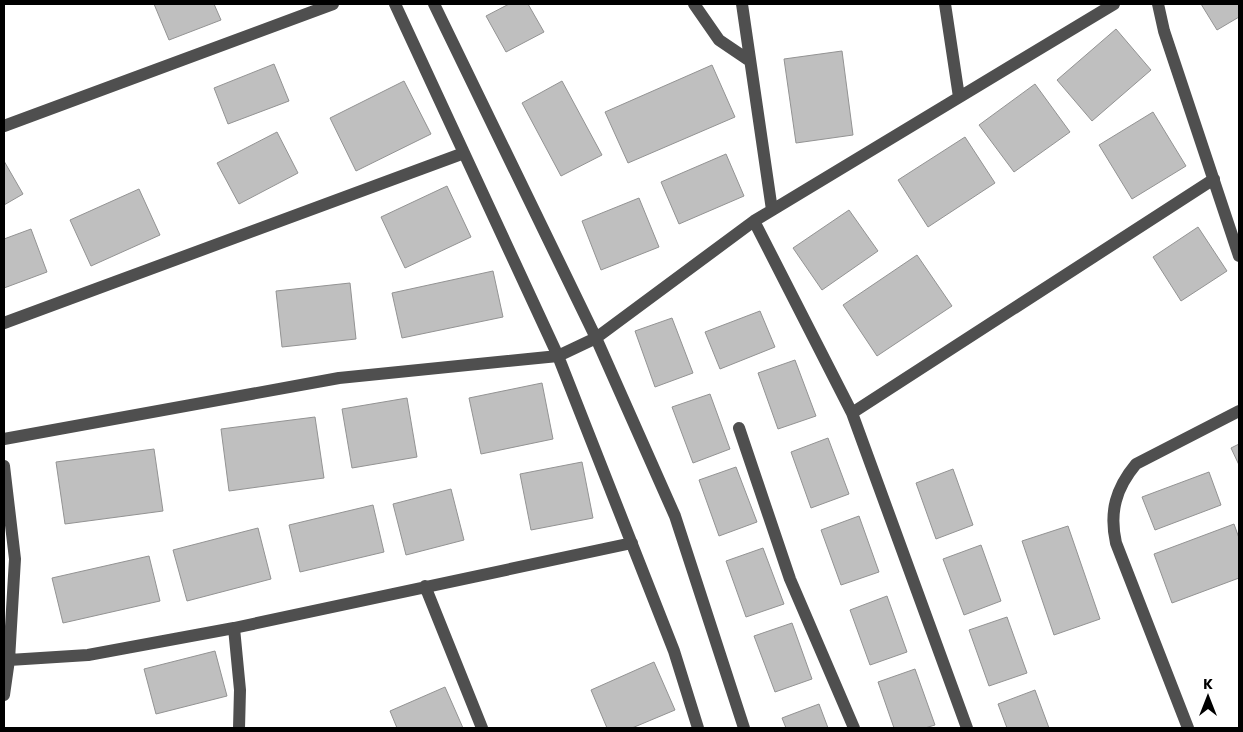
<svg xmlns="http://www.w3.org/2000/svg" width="1243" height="732" font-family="Poppins,sans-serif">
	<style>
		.building { fill: #bfbfbf; stroke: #939393 }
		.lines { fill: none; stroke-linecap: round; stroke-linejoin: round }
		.minor { stroke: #4f4f4f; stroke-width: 12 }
	</style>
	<rect width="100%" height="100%" fill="#fff"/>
	<path class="building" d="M154,4H214L221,20L169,40Z
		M509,4H528L544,32L506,52L486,16Z
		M1201,4H1239V17L1217,30Z
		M1116,29L1151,70L1092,121L1057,80Z
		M842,51L853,135L796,143L784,59Z
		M274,64L289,101L228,124L214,88Z
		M712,65L735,117L628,163L605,112Z
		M404,81L431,134L356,171L330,118Z
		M562,81L602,155L561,176L522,103Z
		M1035,84L1070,132L1014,172L979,125Z
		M1153,112L1186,166L1132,199L1099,145Z
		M277,132L298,173L239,204L217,163Z
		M965,137L995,183L928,227L898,180Z
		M726,154L744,196L679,224L661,182Z
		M4,161L23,194L4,205Z
		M447,186L471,237L405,268L381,217Z
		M139,189L160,235L91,266L70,220Z
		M639,198L659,247L601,270L582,221Z
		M849,210L878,251L822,290L793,248Z
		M1198,227L1227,271L1181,301L1153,257Z
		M31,229L47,272L4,288V239Z
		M917,255L952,306L877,356L843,305Z
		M493,271L503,317L402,338L392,293Z
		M350,283L356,339L282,347L276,291Z
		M760,311L775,347L720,369L705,332Z
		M672,318L693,373L655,387L635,331Z
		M795,360L816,416L778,429L758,373Z
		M542,383L553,439L481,454L469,398Z
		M710,394L730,449L693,463L672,407Z
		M407,398L417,457L352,468L342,409Z
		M315,417L324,478L229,491L221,429Z
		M828,438L849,494L811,508L791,452Z
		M1239,444V465L1231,448Z
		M154,449L163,511L65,524L56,462Z
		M582,462L593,518L531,530L520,474Z
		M736,467L757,522L719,536L699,480Z
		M953,469L973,525L936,539L916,483Z
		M1209,472L1221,505L1155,530L1142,497Z
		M451,489L464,540L406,555L393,504Z
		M373,505L384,552L300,572L289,525Z
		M859,516L879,572L841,585L821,530Z
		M1234,524L1239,538V578L1172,603L1154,554Z
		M1068,526L1100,619L1054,635L1022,541Z
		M258,528L271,579L187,601L173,550Z
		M981,545L1001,601L964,615L943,559Z
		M763,548L784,604L746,617L726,561Z
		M149,556L160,601L63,623L52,578Z
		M887,596L907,652L870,665L850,610Z
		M1007,617L1027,673L989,686L969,630Z
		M792,623L812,679L775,692L754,636Z
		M215,651L227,696L156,714L144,669Z
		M654,662L675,710L632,728H607L591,690Z
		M915,669L935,725L925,728H894L878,682Z
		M445,687L463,728H397L390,711Z
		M1035,690L1049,728H1007L998,704Z
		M819,704L828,728H786L782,718Z"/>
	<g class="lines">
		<path class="minor" d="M395,4L558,356L674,651L698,728
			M434,4L596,338L675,516L744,728
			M694,4L719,40L750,61
			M742,4L772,210
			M945,4L959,97
			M1158,4L1164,31L1239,256
			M4,126L333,4
			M754,221L852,413L967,728
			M4,323L464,153
			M852,413L1214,179
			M739,428L790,579L854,728
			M4,439L339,378L558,356L596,338L754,221L1114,4
			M4,466L15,559L9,660L4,695
			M425,586L482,728
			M234,628L240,690L239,728
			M9,660L88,655L234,628L632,543
			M1188,728L1116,543C1109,512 1116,488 1136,464L1239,411"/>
	</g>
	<rect width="1243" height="732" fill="none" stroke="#000000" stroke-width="10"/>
	<g transform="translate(1208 697)" stroke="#ffffff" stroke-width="4" paint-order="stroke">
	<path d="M0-4L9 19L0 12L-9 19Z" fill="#000000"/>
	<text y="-8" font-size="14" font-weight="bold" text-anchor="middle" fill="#000000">K</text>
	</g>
</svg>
